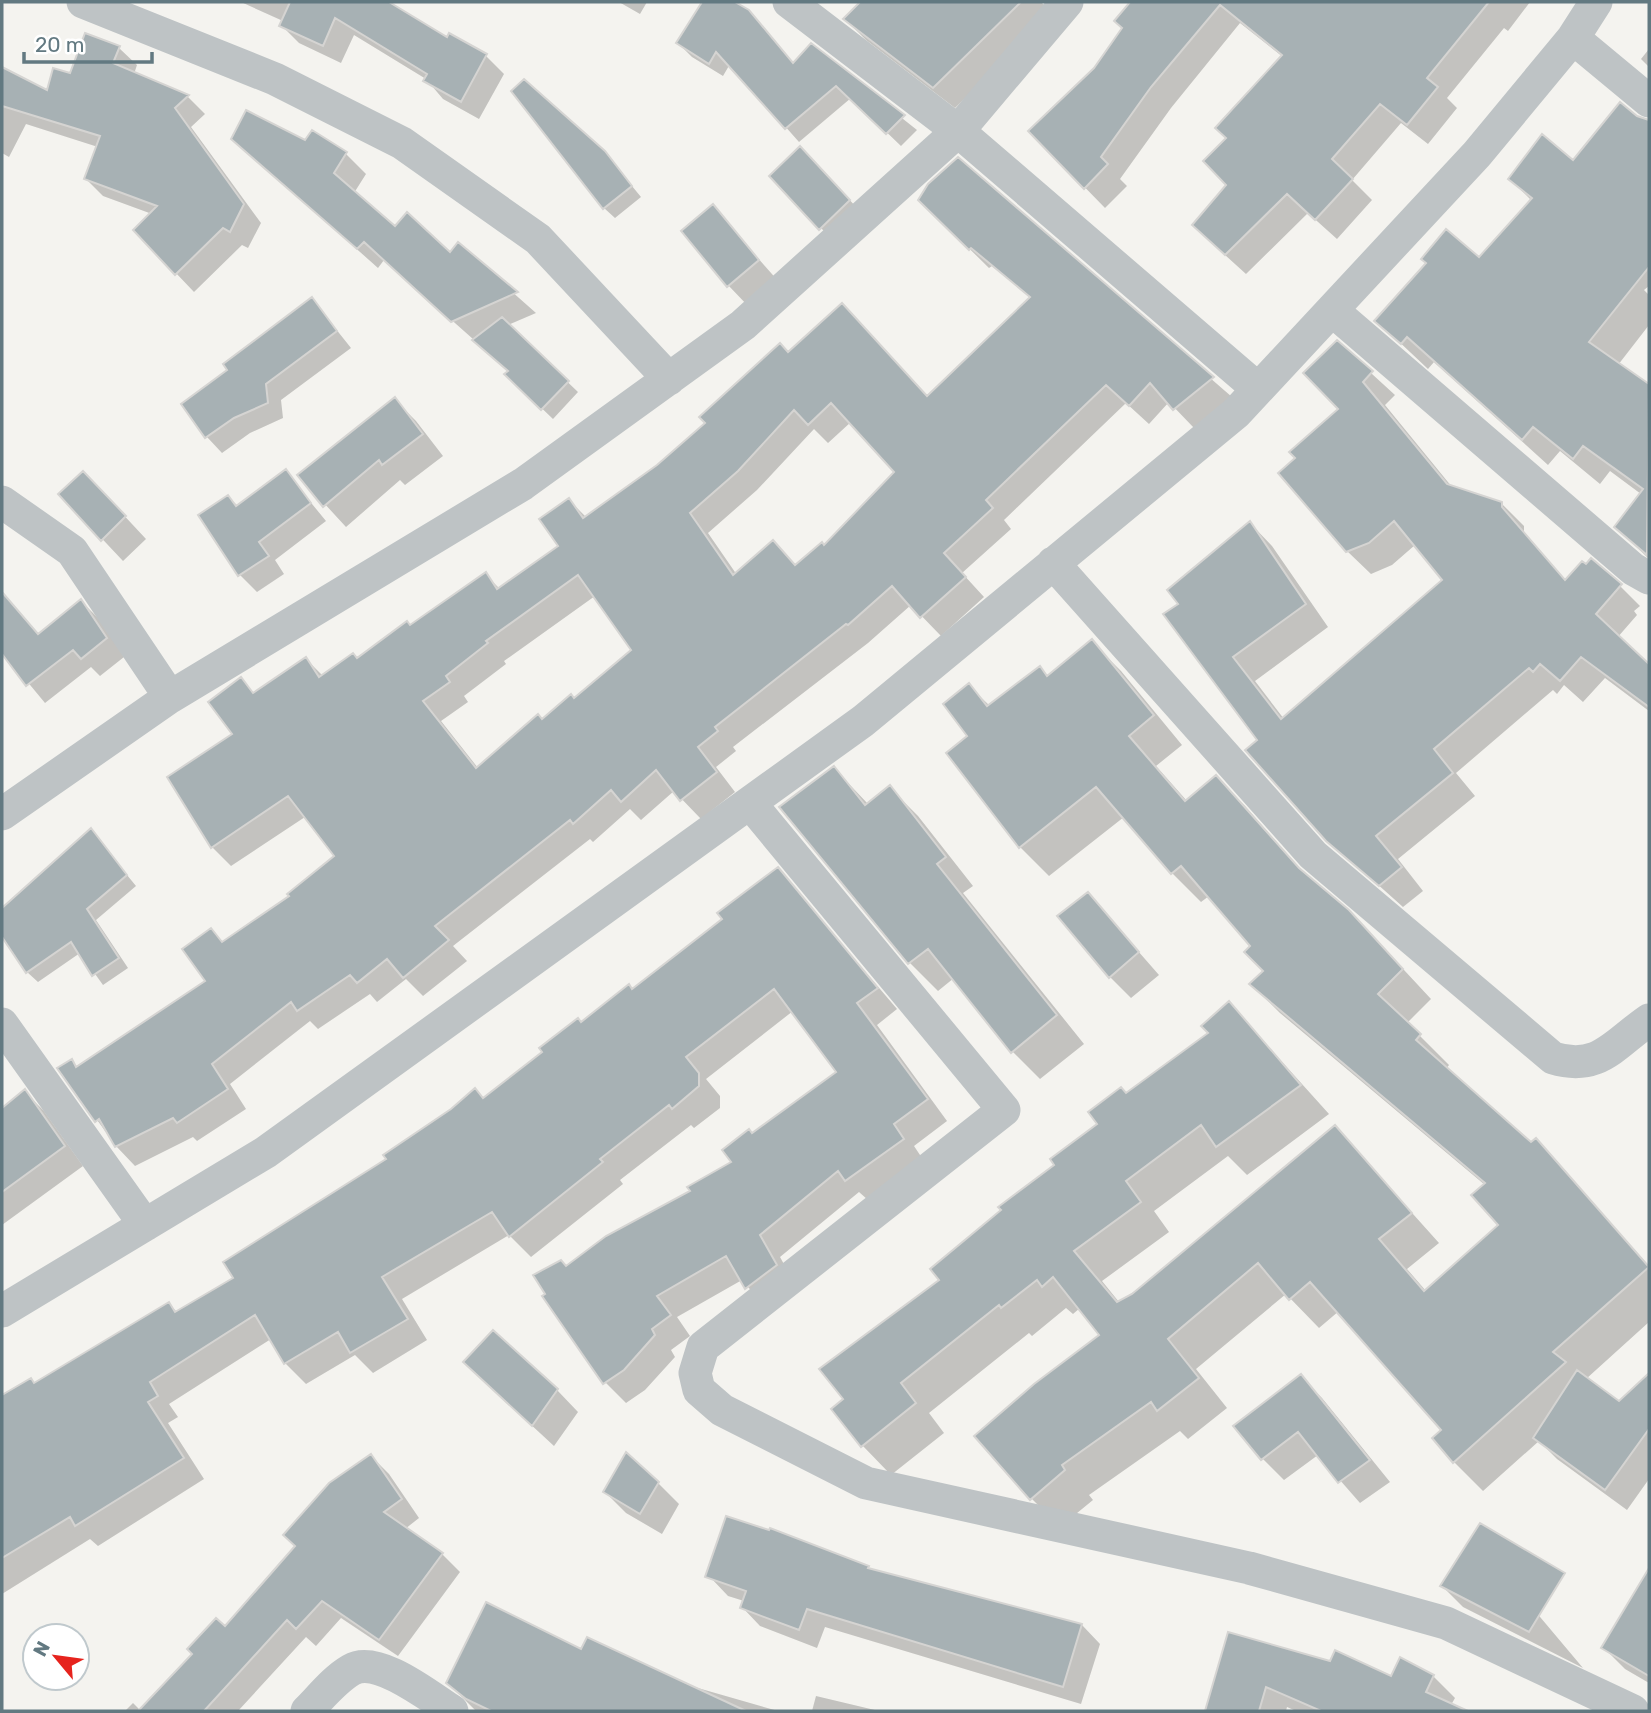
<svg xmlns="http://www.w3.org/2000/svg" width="1651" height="1713" font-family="Rubik,sans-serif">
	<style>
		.shadow { fill: #0003; fill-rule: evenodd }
		.building { fill: #a7b1b4; stroke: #d5d4d2; stroke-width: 2; fill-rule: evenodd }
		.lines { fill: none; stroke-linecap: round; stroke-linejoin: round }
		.street { stroke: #bec3c5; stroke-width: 33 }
	</style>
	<rect width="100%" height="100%" fill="#f4f3ef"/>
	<path class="shadow" d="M241,2H385L448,39L486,56L504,74L479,119L443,99L426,79L354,35L341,63L299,43L281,25L283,21Z
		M619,2H647L640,14Z
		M704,2H732L748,12L794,64L811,46L917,130L901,146L851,98L799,142L730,64L723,76L692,57L678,43Z
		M862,2H1041L1052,13L955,108L866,40L845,19Z
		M1132,2H1530L1508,31L1504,28L1447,98L1457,108L1428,144L1401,123L1352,180L1372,200L1337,239L1308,213L1246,274L1214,245L1229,184L1228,138L1283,57L1240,23L1171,108L1120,179L1127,186L1105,208L1030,131L1095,69L1124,28L1116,21Z
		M119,48L137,65L134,74L188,97L205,114L191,127L261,223L248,248L242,245L194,292L135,230L152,214L103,196L86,179L98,147L26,124L9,157L2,153V69L48,92Z
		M1649,49V67L1641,59Z
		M1649,121V286L1644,290L1649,295V325L1618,365L1649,387V559L1616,527L1641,494L1610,471L1600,484L1560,451L1548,465L1434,362L1428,369L1376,320L1479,260L1532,201L1510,179L1574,163Z
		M312,132L346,154L366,174L354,193L395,228L451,254L459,245L536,313L508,325L578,392L553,419L506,374L509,371L384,260L378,268L233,139L306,143Z
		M604,152L641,197L615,218L604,208Z
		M958,159L1232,397L1194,428L1169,402L1149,424L1126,403L1004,520L1011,529L962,573L984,597L941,636L911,605L868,643L733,747L736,751L716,767L735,792L701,819L674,791L641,820L630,809L593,842L590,839L453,946L467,961L423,996L406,979L377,1002L370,994L318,1029L310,1021L230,1084L246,1109L197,1141L193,1137L135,1166L116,1146L60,1069L71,1061L78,1068L208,982L211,930L224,943L291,896L336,856L305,817L231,866L212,847L234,735L241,679L255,694L306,659L323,676L410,627L485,574L500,589L561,547L569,500L587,518L658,467L789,354L928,398L1031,298L992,266L989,268L920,200ZM851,422L897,472L824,547L796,566L773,542L737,575L708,533L757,490L814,429L828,443ZM595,596L634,650L574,700L478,768L441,721L468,702L464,696L506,664L504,661Z
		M821,169L870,222L842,250L821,228Z
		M713,207L779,282L749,307L728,285Z
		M312,299L351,348L281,400L283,418L250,433L222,453L207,437L230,370Z
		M1337,342L1395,395L1385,405L1452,487L1501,503L1524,526V532L1566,581L1617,583L1640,606L1634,611L1637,615L1617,638L1649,666V711L1605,678L1583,702L1564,685L1557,694L1553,690L1456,773L1475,796L1398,859L1423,891L1403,907L1328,840L1259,740L1181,605L1250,523L1272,546L1328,627L1255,681L1284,719L1444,580L1415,545L1392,565L1371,574L1347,551L1298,458L1341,409Z
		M395,400L416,421L443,456L405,485L400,480L346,527L299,476Z
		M285,471L326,521L275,560L284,574L257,592L240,575L200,515L228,497L238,506Z
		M60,494H104L146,539L123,561Z
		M2,593L39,636L81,601L99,619L124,657L100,676L91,667L45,703L2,651Z
		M1092,642L1121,671L1182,745L1156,766L1187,801L1216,777L1245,806L1311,881L1378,942L1431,999L1407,1023L1449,1065L1446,1069L1531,1145L1536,1140L1649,1266V1322L1586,1379L1619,1404L1649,1376V1479L1627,1510L1557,1459L1539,1441L1483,1491L1454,1462L1443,1431L1339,1311L1319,1328L1286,1294L1196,1369L1227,1408L1188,1439L1180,1431L1089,1495L1093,1500L1060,1527L1031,1498L1101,1336L1080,1308L1073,1314L1066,1308L1032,1336L1029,1333L929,1413L944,1433L891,1475L862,1445L845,1399L942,1280L1126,1095L1210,1034L1229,1003L1329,1114L1247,1175L1228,1156L1154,1211L1169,1232L1102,1281L1119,1302L1158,1275L1335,1127L1439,1243L1407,1269L1426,1291L1501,1226L1485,1185L1280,1013L1251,984L1266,971L1252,946L1209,896L1201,902L1172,873L1124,817L1049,876L1020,847L970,736L969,686L990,706L1040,668L1049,677Z
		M834,768L868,804L890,788L918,816L973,886L963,893L1084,1044L1040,1079L1012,1051L954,978L938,991L910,963L781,808Z
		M91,831L136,886L96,920L128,968L103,985L80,953L38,982L27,972L16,934L2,919V910Z
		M778,869L897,1009L877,1025L947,1121L914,1146L924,1161L868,1200L859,1192L780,1257L796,1286L767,1309L742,1280L677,1317L690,1336L671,1350L675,1357L645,1390L626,1403L605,1382L566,1268L692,1192L734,1163L753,1135L839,1072L793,1011L706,1079L720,1096V1108L694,1128L691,1125L620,1180L623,1184L531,1257L509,1235L402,1299L427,1340L373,1373L355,1355L306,1384L285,1363L271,1339L169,1404L178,1417L168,1423L204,1479L98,1546L90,1539L2,1594V1397L30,1380L35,1385L169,1304L177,1312L235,1278L475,1090L485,1100L582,1024L633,991L724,920Z
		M1088,894L1159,975L1131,998L1110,977Z
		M25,1092L44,1111L83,1166L2,1225V1110Z
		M1301,1377L1322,1398L1390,1482L1360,1503L1318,1455L1284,1480L1262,1458Z
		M486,1383L557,1390L578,1412L554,1446Z
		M371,1456L389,1474L419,1518L405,1529L442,1554L460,1572L398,1656L341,1618L316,1646L306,1637L238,1711H125L133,1703L141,1711L194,1654L225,1629L297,1547Z
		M658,1483L679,1504L662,1534L626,1513L605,1492Z
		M868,1567L872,1571L1082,1625L1100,1644L1081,1704L825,1627L817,1648L760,1626L742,1607L744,1601L728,1596L710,1577Z
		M1442,1586L1530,1605L1583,1668L1463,1607Z
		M1634,1596L1649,1605V1683L1625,1669L1604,1648Z
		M1229,1634L1392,1678L1400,1660L1433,1676L1455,1698L1451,1705L1462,1711H1296L1287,1707L1286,1711H1206Z
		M448,1683L677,1696L669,1711H476Z
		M684,1684L778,1711H678Z
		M816,1696L879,1711H812Z"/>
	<path class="building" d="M290,2H389L447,37L449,33L487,54L461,102L423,81L427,74L335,18L323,46L279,26Z
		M702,2H735L749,10L793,63L811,43L905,115L886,134L836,86L785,129L716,52L709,64L676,43Z
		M860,2H1021L933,88L843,19Z
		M1130,2H1489L1427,78L1438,87L1407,125L1380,104L1332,159L1353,179L1315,220L1287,194L1225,255L1192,225L1226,185L1203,161L1226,138L1215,128L1282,55L1220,5L1151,87L1101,157L1108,164L1084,189L1028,131L1094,68L1122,28L1114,21Z
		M85,33L120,46L113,63L189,95L175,108L244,204L230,232L223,228L175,275L133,230L157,206L84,179L100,136L2,106V67L47,90L53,68L70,73Z
		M524,79L605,151L632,186L603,209L511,91Z
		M1620,102L1637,116L1649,120V267L1589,342L1649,384L1647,555L1614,527L1643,489L1583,446L1573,459L1533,427L1522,440L1407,337L1401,344L1374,321L1426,263L1421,259L1446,229L1479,257L1532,198L1508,179L1542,134L1573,160Z
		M246,110L305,140L312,130L347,152L334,173L395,226L407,212L450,252L458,242L518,292L451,322L364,242L357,249L231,139Z
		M800,146L850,200L819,230L769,176Z
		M958,157L1214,377L1173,410L1150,383L1129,406L1106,385L986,500L993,508L944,553L966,577L920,618L892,586L848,625L846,624L715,727L718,731L698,747L717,772L680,801L656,770L621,802L611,790L573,824L570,820L435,926L449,940L403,978L387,959L357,983L350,975L297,1011L291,1002L212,1064L228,1089L177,1123L173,1118L115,1147L99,1119L95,1122L57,1068L72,1059L76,1067L205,981L182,949L211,928L222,942L289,896L287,894L334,856L288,796L211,848L167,777L232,734L208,702L241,677L253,693L306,657L319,677L353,653L357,658L407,621L410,625L486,572L497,589L558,546L539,519L569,498L583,518L657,465L705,423L699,417L780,343L788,352L842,303L927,396L1030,297L971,248L969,250L918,200L928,184ZM831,403L894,472L824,545L822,542L795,565L773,540L733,575L690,513L738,471L794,410L808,425ZM578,575L631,650L574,698L571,694L542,719L538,714L476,768L423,701L450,682L446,676L488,643L486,641Z
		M713,204L759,260L727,287L681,231Z
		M312,297L337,331L266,384L268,403L234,418L205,438L181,404L227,370L223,364Z
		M502,317L569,381L541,410L504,374L508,371L472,340Z
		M1337,340L1373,371L1363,382L1447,484L1502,502V507L1565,580L1582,561L1586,564L1591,558L1622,584L1596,614L1649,664V707L1581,657L1560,681L1540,664L1533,672L1529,668L1434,749L1453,773L1376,836L1402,867L1379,886L1326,841L1245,750L1257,740L1163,614L1178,604L1167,590L1250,521L1306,604L1233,657L1281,719L1442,580L1394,521L1369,543L1346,552L1278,473L1295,458L1289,452L1338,409L1303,373Z
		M395,397L423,434L382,465L379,460L323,507L297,475Z
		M286,469L311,503L259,542L269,556L238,576L198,515L228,495L236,506Z
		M83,471L126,516L101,541L58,494Z
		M2,592L38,634L81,599L107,638L81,659L73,650L26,686L2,654Z
		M1092,639L1154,715L1129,736L1185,801L1216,775L1299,868L1349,910L1403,969L1378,994L1421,1034L1416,1040L1531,1142L1536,1138L1649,1267L1553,1352L1566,1362L1453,1463L1432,1438L1441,1430L1310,1282L1289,1300L1258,1263L1168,1339L1199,1378L1157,1411L1151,1402L1062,1465L1065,1470L1030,1500L974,1436L1034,1384L1099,1335L1053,1277L1042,1287L1037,1280L1001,1308L999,1305L901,1383L916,1403L861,1447L831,1409L843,1399L819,1369L939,1280L930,1269L1001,1210L998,1207L1054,1165L1050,1159L1097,1124L1088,1112L1121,1087L1126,1093L1208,1033L1201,1026L1229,1001L1301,1085L1216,1147L1201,1125L1126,1181L1141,1202L1074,1251L1117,1302L1132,1294L1335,1125L1412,1213L1379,1239L1424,1291L1498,1225L1471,1195L1485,1183L1249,984L1263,971L1244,952L1250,946L1181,866L1171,874L1096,787L1019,848L946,753L967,736L943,704L969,683L987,706L1040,666L1047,676Z
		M834,766L865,805L890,785L946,857L937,864L1057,1015L1011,1053L928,949L908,964L779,807Z
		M91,828L127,875L87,909L119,958L92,976L71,942L26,973L2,937V908Z
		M778,867L878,988L857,1003L928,1099L894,1124L904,1139L845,1181L838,1171L760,1235L777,1265L745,1289L726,1256L657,1296L671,1315L652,1329L655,1335L624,1370L603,1384L542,1296L545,1294L533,1275L561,1260L566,1266L606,1236L690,1191L687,1187L731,1162L722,1150L749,1129L752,1133L836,1072L774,989L686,1057L699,1073V1086L672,1109L669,1105L600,1159L603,1162L509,1237L492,1212L382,1277L408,1319L350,1353L338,1332L284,1364L255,1315L150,1382L158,1396L148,1402L184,1458L75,1526L70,1517L2,1558V1395L31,1378L34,1383L169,1302L175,1312L233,1278L223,1262L386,1159L383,1155L451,1109L475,1088L483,1098L542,1052L539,1048L578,1018L581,1022L629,984L632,989L722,919L717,913Z
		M1088,892L1139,952L1109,978L1057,916Z
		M25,1089L65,1146L2,1192V1108Z
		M493,1330L558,1389L532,1426L463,1362Z
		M1577,1370L1619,1401L1649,1373V1429L1605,1490L1533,1438Z
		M1301,1374L1370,1460L1338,1483L1298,1432L1261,1460L1233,1426Z
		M626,1452L659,1482L640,1514L603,1492Z
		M371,1454L402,1499L384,1512L443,1553L379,1640L322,1601L296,1629L287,1620L204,1711H138L192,1654L187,1649L216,1618L225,1626L295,1546L283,1535L329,1483Z
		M726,1516L769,1530L770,1528L869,1566L868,1568L1082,1624L1063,1687L807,1609L799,1630L740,1608L746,1591L705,1577Z
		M1480,1523L1565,1573L1529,1632L1440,1586Z
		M1649,1568V1676L1601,1648Z
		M486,1602L581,1649L587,1637L746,1711H491L466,1699L446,1683Z
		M1228,1632L1330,1661L1335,1650L1391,1676L1400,1657L1434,1675L1426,1692L1468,1711H1321L1266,1687L1259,1711H1205Z"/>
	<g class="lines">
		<path class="street" d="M83,2L275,79L402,143L538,239L669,379
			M789,2L958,131L1258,389
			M1573,38L1649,101
			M1333,311L1633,569L1649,578
			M2,502L72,551L170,697
			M1053,563L1313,855L1553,1058C1599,1072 1614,1044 1649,1020
			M750,803L1004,1110L703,1347L695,1373L699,1390L722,1410L866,1483L1249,1568L1446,1623L1633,1711
			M2,814L170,697L523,484L743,325L958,131L1067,2
			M2,1024L145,1225
			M2,1311L266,1152L863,721L1236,413L1477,154L1573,38L1596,2
			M307,1711C321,1697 334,1680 351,1670C377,1654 430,1697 452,1711"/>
	</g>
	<rect width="1651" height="1713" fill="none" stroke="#627981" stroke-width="7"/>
	<g transform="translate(56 1657) rotate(299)"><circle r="33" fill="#ffffff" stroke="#c0c9cd" stroke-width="2"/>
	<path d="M0-5L12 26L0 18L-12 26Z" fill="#e6231d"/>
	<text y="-10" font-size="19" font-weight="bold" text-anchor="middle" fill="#627981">N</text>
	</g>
	<path d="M24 52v10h128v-10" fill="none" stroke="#627981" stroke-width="3.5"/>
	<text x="35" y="52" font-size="21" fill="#627981" stroke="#ffffff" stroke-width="5" paint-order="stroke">20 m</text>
</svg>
